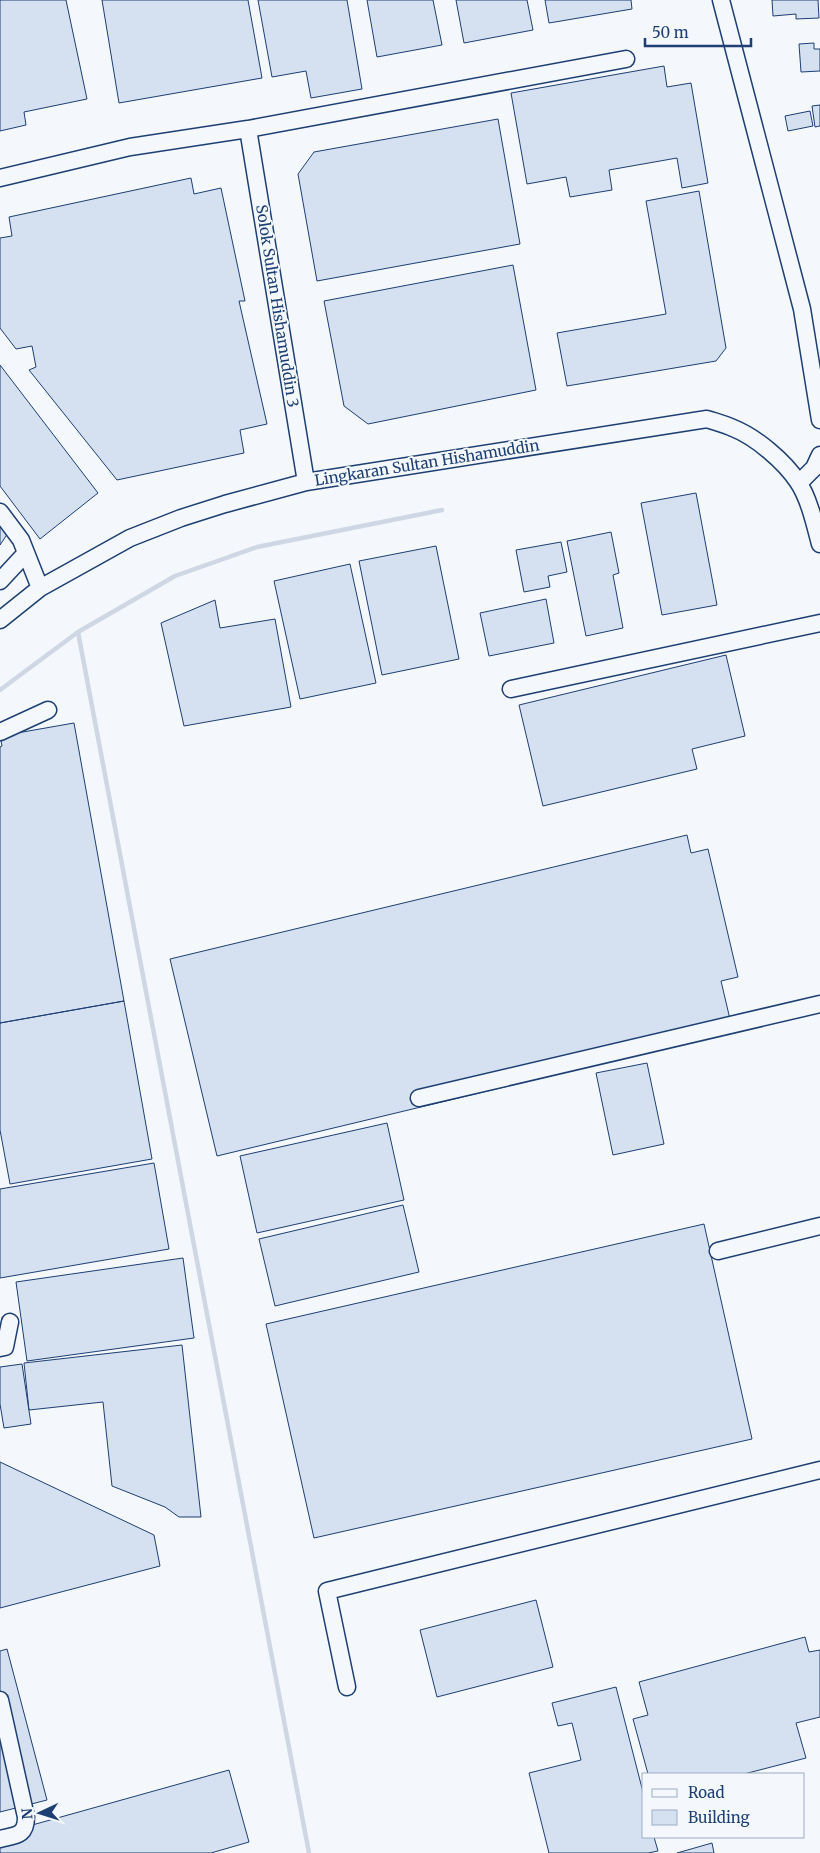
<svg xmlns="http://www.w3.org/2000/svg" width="820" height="1853" font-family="Merriweather,serif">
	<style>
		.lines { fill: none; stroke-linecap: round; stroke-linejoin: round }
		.stream { stroke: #cfd7e4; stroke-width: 4.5 }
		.building { fill: #d5e0f0; stroke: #1d3f73 }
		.minor-casing { stroke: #1d3f73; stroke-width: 19 }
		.minor { stroke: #f4f7fb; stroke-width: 16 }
		.labels { text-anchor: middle; stroke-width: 4; stroke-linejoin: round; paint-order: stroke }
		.street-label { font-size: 15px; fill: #1d3f73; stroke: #f4f7fb }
	</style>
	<rect width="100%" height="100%" fill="#f4f7fb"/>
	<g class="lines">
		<path class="stream" d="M78,632L309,1853
			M0,690L78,632L175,576L257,547L442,510"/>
	</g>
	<path class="building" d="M0,0H66L87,99L24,112L26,125L0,131Z
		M102,0H248L262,78L119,103Z
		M258,0H347L362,89L311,98L306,71L272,77Z
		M367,0H433L442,45L377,57Z
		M456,0H527L533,30L464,43Z
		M545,0H631L632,9L549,23Z
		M772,0H818L819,18L796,19V14L773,16Z
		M814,43V49H820V71L801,72L799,44Z
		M664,66L667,87L691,83L708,183L682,188L677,158L609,170L612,190L570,197L566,177L527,184L511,93Z
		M820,105V126L815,127L812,106Z
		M810,111L813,126L788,131L785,116Z
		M498,119L520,244L317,281L298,174L314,152Z
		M191,178L194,194L221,188L245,301H239L267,424L240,430L244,453L117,480L29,370L36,367L32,346L16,349L0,328V238L12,236L9,217Z
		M699,191L726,348L716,361L567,386L557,333L666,314L646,201Z
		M513,265L536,390L368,424L344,406L324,301Z
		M0,365L98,493L40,539L0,486Z
		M696,493L717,605L662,615L641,503Z
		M0,517L10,530L0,545Z
		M611,532L619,573L613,575L623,628L586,636L567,541Z
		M561,542L567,572L548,576L550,587L524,592L516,550Z
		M436,546L459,659L382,675L359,561Z
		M350,564L376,683L300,699L274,581Z
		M546,599L554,643L489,656L480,613Z
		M215,600L220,628L275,619L291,707L184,726L161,623Z
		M726,655L745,736L692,749L697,769L543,806L519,705Z
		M74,723L124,1001L0,1023V747L2,746L0,736Z
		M687,835L691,853L708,849L738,977L721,981L733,1032L217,1156L170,959Z
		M124,1001L152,1159L10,1184L0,1130V1023Z
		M647,1063L664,1144L613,1155L596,1073Z
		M387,1123L404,1200L257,1233L240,1156Z
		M154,1163L169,1249L0,1278V1189Z
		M403,1205L419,1272L275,1306L259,1239Z
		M704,1224L752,1439L314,1538L266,1324Z
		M183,1258L194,1338L27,1361L16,1282Z
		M182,1345L201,1517H179L165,1507L112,1486L103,1402L29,1410L24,1363Z
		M22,1364L31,1424L4,1428L0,1404V1367Z
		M0,1462L154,1535L160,1566L0,1608Z
		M536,1600L553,1667L437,1697L420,1630Z
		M805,1637L809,1652L820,1650V1717L796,1723L806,1758L744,1774H648L633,1719L648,1715L639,1682Z
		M7,1649L47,1800L0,1812V1651Z
		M616,1687L644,1796V1837H654L658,1851L648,1853H549L529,1773L581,1760L572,1723L558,1726L552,1703Z
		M229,1770L249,1842L211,1853H0V1834Z
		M712,1843L714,1853H677Z"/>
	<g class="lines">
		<g class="minor-casing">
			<path id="minor" d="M721,0L802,309L820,420
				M248,129L306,482
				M0,178L130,147L248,129L626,59
				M799,483L814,468L820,455
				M0,512L21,540L40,588
				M0,581L26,553
				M0,620L40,588L130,538L181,518L225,504L306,482L707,419C716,422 725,424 733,428C756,437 785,462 798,482C809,498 815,525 820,544
				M511,689L820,623
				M0,732L48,710
				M419,1098L820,1004
				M718,1251L820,1226
				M0,1348L5,1347L10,1322
				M347,1687L327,1591L820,1470
				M0,1700L26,1817C26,1836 16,1835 0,1839"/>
		</g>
		<use href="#minor" class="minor"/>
	</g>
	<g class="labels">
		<g class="street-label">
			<text transform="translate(277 306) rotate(81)" y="5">Solok Sultan Hishamuddin 3</text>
			<text transform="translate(427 463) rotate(-9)" y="5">Lingkaran Sultan Hishamuddin</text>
		</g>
	</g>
	<rect x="642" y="1773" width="162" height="65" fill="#f4f7fb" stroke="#9eadc5"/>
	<rect x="652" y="1789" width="25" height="8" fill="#f4f7fb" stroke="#9eadc5"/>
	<text x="688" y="1798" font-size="15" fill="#1d3f73">Road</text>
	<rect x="652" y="1810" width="25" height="15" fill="#d5e0f0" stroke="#9eadc5"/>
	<text x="688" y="1823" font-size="15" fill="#1d3f73">Building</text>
	<g transform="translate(40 1813) rotate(266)" stroke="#f4f7fb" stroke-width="4" paint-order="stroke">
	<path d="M0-4L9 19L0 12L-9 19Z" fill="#1d3f73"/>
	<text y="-8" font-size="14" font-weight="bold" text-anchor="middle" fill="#1d3f73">N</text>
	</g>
	<path d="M645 38v8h106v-8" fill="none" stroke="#1d3f73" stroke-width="2.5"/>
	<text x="652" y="38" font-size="15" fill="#1d3f73" stroke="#f4f7fb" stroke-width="4" paint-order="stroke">50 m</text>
</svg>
